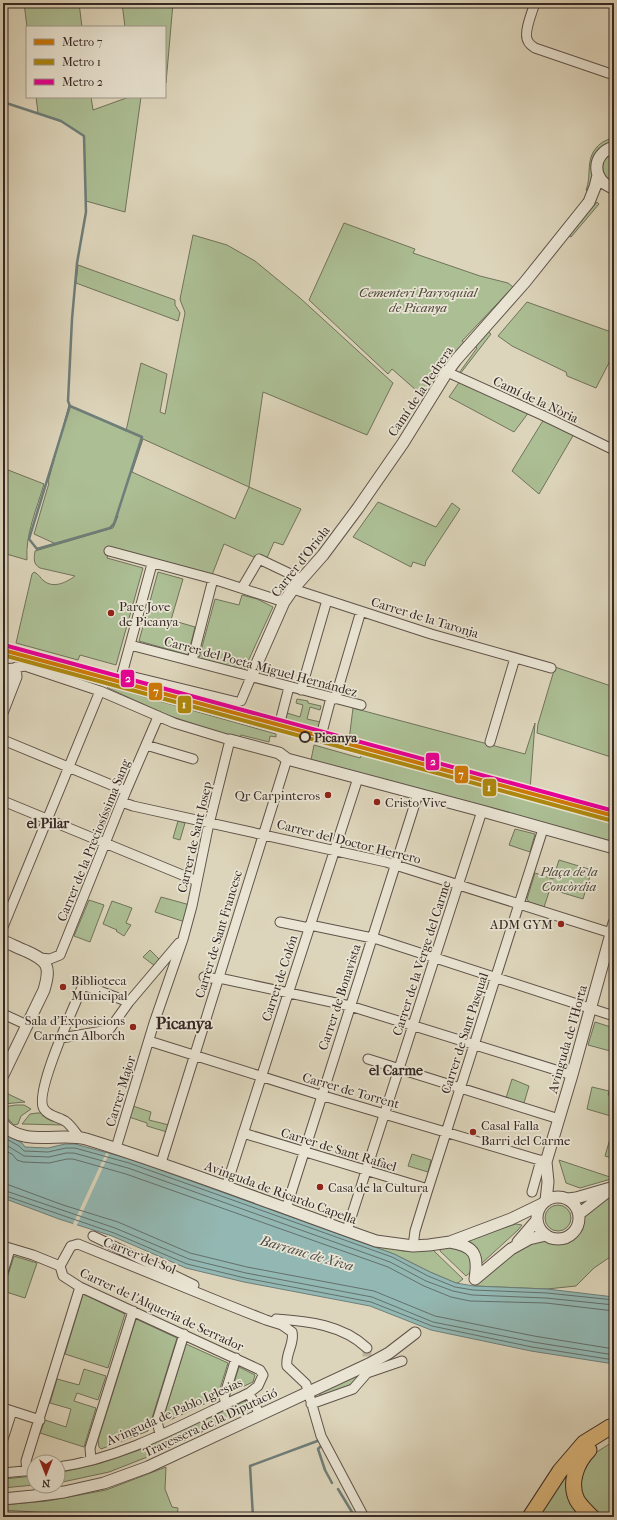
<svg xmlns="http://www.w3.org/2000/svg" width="617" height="1520" font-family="'IM FELL French Canon',serif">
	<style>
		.green { fill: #acbe94; stroke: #71735c; fill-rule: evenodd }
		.water { fill: #93b8b3; stroke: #6e7e7a }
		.pier { fill: #ddd5bb }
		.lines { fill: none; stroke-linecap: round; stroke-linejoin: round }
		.shore { stroke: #64706c; stroke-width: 1 }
		.stream { stroke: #6e7e7a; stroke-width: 2.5 }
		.minor-tunnel { stroke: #bcb29d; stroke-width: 9; stroke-dasharray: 9 4.5; stroke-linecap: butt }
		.minor-casing { stroke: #60534a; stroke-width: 11 }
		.tertiary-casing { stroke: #60534a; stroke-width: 13 }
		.trunk-casing { stroke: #362824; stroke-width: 17 }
		.minor { stroke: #e9e4d3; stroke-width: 9 }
		.tertiary { stroke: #e9e4d3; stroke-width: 11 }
		.trunk { stroke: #deba7e; stroke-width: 15 }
		.rail { stroke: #362824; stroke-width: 2.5; stroke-dasharray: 7 7; stroke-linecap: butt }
		.metro-1-casing { stroke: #e9e4d3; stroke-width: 7 }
		.metro-2-casing { stroke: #e9e4d3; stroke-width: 7 }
		.metro-3-casing { stroke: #e9e4d3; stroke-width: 7 }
		.metro-1 { stroke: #cc7807; stroke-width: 4 }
		.metro-2 { stroke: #ad870e; stroke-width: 4 }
		.metro-3 { stroke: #e70095; stroke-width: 4 }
		.poi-dot { fill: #8f2418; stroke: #e9e4d3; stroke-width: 1.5 }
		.stop-dot { fill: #e9e4d3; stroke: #362824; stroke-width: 2 }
		.labels { text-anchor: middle; stroke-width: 3.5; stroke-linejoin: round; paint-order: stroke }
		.park-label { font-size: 13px; font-style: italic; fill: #4e463a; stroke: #e9e4d3 }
		.street-label { font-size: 13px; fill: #362824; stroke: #e9e4d3 }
		.poi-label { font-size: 13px; fill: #362824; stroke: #e9e4d3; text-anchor: start }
		.stop-label { font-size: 13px; font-weight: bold; fill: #362824; stroke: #e9e4d3; text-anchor: start }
		.neighbourhood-label { font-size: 14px; font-weight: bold; fill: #362824; stroke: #e9e4d3 }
		.water-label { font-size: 14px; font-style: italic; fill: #4d4c48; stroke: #e9e4d3 }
		.district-label { font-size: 17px; font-weight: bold; fill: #362824; stroke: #e9e4d3 }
		.line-badge { stroke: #e9e4d3; stroke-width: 1.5 }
		.badge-label { font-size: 11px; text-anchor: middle; font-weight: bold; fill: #fff }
	</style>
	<rect width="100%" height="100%" fill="#ddd5bb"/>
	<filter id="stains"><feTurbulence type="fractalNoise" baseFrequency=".005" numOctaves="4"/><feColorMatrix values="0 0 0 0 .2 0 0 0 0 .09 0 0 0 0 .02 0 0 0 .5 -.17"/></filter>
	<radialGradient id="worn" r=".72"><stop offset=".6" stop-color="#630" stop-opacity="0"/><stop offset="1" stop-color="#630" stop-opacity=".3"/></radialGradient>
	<path class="green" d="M24,3H79L82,27H27Z
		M122,3H173L166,83L165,27H125Z
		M36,97H91L93,110L129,97H141L125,212L86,201L84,136L62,122L38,113Z
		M614,138V141L605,144L595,154L593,163V175L588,192L586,190C592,175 585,160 597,147C601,142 608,139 614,138Z
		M614,152V183C600,175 598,160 614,152Z
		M597,202L599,204L571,237L569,236Z
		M344,223L415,249L413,253L480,276L508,283L513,287L462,341L465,343L425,398L392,369L388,374L309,300Z
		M193,235L227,245L255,261L300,298L393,383L367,435L263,392L249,487L301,509L283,545L274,542L266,560L256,558L224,544L212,575L110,548L107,558L143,568L116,665L80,655L78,660L16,643L32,574L34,572C39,574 40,578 44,581C54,589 67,582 75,576L40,568C33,564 34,559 35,551L113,528L118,516L110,528L56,544L34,534L49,483L48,482L69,405L126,431L141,363L167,374L160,412L165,414L185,313C184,308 181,304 180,299ZM143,439L249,487L235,519L132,472Z
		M78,265L175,300V305L180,313L178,321L76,283Z
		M527,302L614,333V353L596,388L567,376L566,372L512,346L498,336Z
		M488,331L491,334L460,374L459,373L477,348L473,345Z
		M460,381L529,412L514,432L449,397Z
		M544,419L574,434L539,494L512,471Z
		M3,468L44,484C37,508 25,535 27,560L3,553Z
		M378,502L436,527L452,503L460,509L426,561L425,566L413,562L411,567L353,537Z
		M158,572L183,579L171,620L195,627L188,655L139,641Z
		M242,595L257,599L273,607L244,670L199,658L215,599L239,605Z
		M555,667L614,687V758L537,733L538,724Z
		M106,686L276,734V737L270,736L269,742L241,735L239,739L167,715L108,688Z
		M297,699L308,701V703L321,706L320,710L310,707L307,719L320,722L318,731L285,722L287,713L300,717L303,705L296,703Z
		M353,708L525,754L535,723L530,790L349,740Z
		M314,745L360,758L362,754L614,823V842L311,760Z
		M178,821L185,823L180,840L173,838Z
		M515,829L535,834L530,852L509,845Z
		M559,860L592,870L583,899L550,889L544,907L529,902L527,899L535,873L553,879Z
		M161,897L190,905L185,922L155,912Z
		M89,900L104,905L90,942L74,936Z
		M112,901L132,908L126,923L131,925L124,936L116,931L117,930L103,924Z
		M150,950L160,960L155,966L143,957Z
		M595,1022L614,1028V1052L588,1045Z
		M512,1079L529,1086L524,1103L506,1098Z
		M592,1087L609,1091L608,1095L614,1097V1117L587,1109Z
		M4,1092L25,1102L3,1104Z
		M16,1105H24L31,1109L21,1116L18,1124L14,1125C9,1120 3,1114 3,1107Z
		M133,1106L151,1112L149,1120L169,1125L167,1132L147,1126V1123L129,1117Z
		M37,1113H44L64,1125L22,1124L30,1114Z
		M614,1125V1159L605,1156Z
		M412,1154L431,1160L428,1172L408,1166Z
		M559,1160L610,1177L611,1179L580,1188L566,1183Z
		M218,1187L376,1245L403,1251L433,1250L463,1279L458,1283H456L430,1272L394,1254L217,1190Z
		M614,1193L613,1255L594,1268L576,1286L547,1289L474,1286L527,1242L547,1240L565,1242L571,1239L580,1229L585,1214L610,1194Z
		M545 1218a13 13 0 1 1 26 0a13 13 0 1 1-26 0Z
		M516,1224L522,1225L518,1230L481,1264L464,1240Z
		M456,1246L469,1254L473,1270L466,1276L440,1251L441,1247Z
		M14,1256L37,1263L25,1298L3,1291Z
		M83,1294L125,1314L108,1368L65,1354Z
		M136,1319L177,1338L148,1431L101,1449L99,1447L98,1440Z
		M186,1344L228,1363L217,1398L170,1420L166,1417L165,1412Z
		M239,1367L255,1375L253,1382L231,1392Z
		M84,1369L106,1376L98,1400L77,1393L74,1401L96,1408L84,1447L40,1433L45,1420L66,1427L71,1409L50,1403L57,1379L79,1385Z
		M360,1374L353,1384L321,1397L319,1392Z
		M245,1401L250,1409L155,1454L109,1472L58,1483V1473L101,1463L139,1450Z
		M614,1441V1517H602L588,1506L580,1490L581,1474L589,1457Z
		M166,1467L165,1489L172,1507L178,1508L177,1517H116L3,1510V1505L47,1501L106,1490Z
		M568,1468L585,1517H539Z
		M34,1476V1485L3,1488V1479Z"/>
	<path class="water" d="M3,1133L22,1143L25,1147L48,1148L65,1144H75L130,1159L394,1254L430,1272L456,1283L474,1286L547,1289L614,1297V1364L531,1351L431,1330L370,1306L244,1282L186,1268L112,1236L59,1219L3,1198Z"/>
	<path class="pier" d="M106,1153L109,1154L76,1227L72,1226Z"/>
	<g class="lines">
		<path class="shore" d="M3,1137L19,1146L24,1151L48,1152L66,1148H75L129,1163L392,1257L428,1276L455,1287L473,1290L547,1293L614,1300
			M3,1143L24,1156L49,1157L66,1153H74L128,1168L390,1262L426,1281L453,1291L472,1295L546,1298L614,1305
			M3,1150L12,1154L17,1160L23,1162L49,1163L67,1159H73L126,1174L388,1267L424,1286L451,1297L470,1301L546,1303L614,1311
			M3,1184L9,1185L63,1205L118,1222L190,1253L247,1267L374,1291L435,1316L534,1336L614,1349
			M3,1190L115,1228L189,1259L246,1273L372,1297L433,1322L533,1342L614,1355
			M3,1195L114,1233L187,1264L245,1278L371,1302L432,1326L532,1347L614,1360"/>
		<path class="stream" d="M3,102L61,121L84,136L86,212L77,263L72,319L68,401L70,406L142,437L114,524L110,528L37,549L29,539L70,406
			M612,169L614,171
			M610,177L614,173
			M321,1444L322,1445L318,1449L325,1470L332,1483
			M338,1489L355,1517
			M253,1517L250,1466L320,1440"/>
		<path class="minor-tunnel" d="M367,1370V1348"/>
		<g class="minor-casing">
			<path id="minor" d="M535,3C532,12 523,34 528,41C529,44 532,46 535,48L614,75
				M447,372L542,415L614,450
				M109,551L213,579L284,602
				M152,564L122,674L237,702L241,701L251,677
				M242,588L259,559L301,579
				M293,589L431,634L551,668
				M130,645L361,705
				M192,661L213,579
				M3,668C11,670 17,667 25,666L100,691L174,723L230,740L208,828L192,906L183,939L154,1023L116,1148
				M301,690L327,600
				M3,695L10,676V670
				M335,699L361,611
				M3,713L17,677L16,667
				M281,718L289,687
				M322,732L331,698
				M3,740L126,791
				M490,742L515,658
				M146,745L193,759
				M3,801L197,881
				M122,802L133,806L386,862L611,933
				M280,922L309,928
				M310,925L377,939L614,1016
				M3,927L100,691
				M40,958L50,959L60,955L126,791L158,717
				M204,977L218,979
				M219,978L350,1006L572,1075
				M3,1014L27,1025
				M61,1038L109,1030L129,1002L179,943
				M149,1041L317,1094L546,1162
				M368,1059L559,1119
				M243,1133L428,1189
				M79,1137C75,1132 71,1125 65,1121C59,1117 48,1116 44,1109C33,1094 75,1005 83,985L129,1002
				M161,1163L287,759
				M226,1187L287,997L358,778
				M532,1192L541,1160
				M286,1209L418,794
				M347,1230L482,811
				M93,1236L194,1285
				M3,1246L33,1255L60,1266
				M413,1246L415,1231L428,1189L543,829
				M60,1266L71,1246L78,1244L223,1303L266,1320L282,1325L292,1332C295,1343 285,1354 287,1366L306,1384L321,1436L364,1517
				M3,1272L10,1249
				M276,1319C308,1321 343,1325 367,1348
				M249,1393L260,1415
				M226,1403L224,1397L236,1358
				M311,1404L353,1389L367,1373L402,1361
				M3,1408L40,1420
				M160,1434L157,1421L184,1334
				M3,1439L12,1411
				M91,1460L90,1448L133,1311
				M58,1467C125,1458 188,1421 249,1393L258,1386L263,1375L260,1370L80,1287L63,1276L60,1266
				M27,1471L26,1461L80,1287
				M3,1473L34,1470"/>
		</g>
		<g class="tertiary-casing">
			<path id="tertiary" d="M614,147C591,153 591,182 614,188
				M251,677L284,602L293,589L323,555L358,508L403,443L447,372L456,360L525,282L589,202L595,187L598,175
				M230,740L279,753L287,759L482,811L614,848
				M3,941C11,944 18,948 26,951C48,961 51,966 44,990L3,1075
				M3,1124C21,1147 62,1132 86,1139C184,1169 279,1207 376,1241L413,1246L429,1245L450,1242L511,1219L542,1204
				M537 1218a21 21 0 1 1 42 0a21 21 0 1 1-42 0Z
				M568,1199L576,1198L614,1187
				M546,1201L548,1182L546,1162L572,1075L614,923
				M579,1214L607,1192
				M450,1242C474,1246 479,1254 475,1279
				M518,1242L537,1220
				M475,1279L511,1249L529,1239L546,1235
				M3,1499L33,1496L64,1492L104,1483L148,1467L369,1364L389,1353L415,1333"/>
		</g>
		<g class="trunk-casing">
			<path id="trunk" d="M589,1450C576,1463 569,1484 577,1500C581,1507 587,1512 592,1517
				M530,1517L560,1471L584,1443L610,1427L614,1426"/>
		</g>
		<use href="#minor" class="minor"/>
		<use href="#tertiary" class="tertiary"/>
		<use href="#trunk" class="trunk"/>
		<path class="rail" d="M157,696L200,704
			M402,759L449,775"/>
		<g class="metro-1-casing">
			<path id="metro-1" d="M3,650L614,816"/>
		</g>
		<g class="metro-2-casing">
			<path id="metro-2" d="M3,655L613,821"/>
		</g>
		<g class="metro-3-casing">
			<path id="metro-3" d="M4,645L614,811"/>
		</g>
		<use href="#metro-1" class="metro-1"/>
		<use href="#metro-2" class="metro-2"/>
		<use href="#metro-3" class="metro-3"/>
	</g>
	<g class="poi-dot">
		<circle cx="111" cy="613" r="4"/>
		<circle cx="328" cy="795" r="4"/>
		<circle cx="377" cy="802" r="4"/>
		<circle cx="561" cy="924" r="4"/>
		<circle cx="63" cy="987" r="4"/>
		<circle cx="133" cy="1027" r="4"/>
		<circle cx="473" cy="1132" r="4"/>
		<circle cx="320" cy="1187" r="4"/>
	</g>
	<circle class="stop-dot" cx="305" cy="737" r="5"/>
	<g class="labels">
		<g class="park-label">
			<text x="418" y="297">Cementeri Parroquial<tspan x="418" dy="15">de Picanya</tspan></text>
			<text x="569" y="876">Plaça de la<tspan x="569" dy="15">Concòrdia</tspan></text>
		</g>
		<g class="street-label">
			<text transform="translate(420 391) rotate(-56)" y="5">Camí de la Pedrera</text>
			<text transform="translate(536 399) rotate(25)" y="5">Camí de la Nòria</text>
			<text transform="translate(300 561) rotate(-52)" y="5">Carrer d'Oriola</text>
			<text transform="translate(425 617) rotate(17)" y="5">Carrer de la Taronja</text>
			<text transform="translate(261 666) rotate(15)" y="5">Carrer del Poeta Miguel Hernández</text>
			<text transform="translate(194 837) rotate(-77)" y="5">Carrer de Sant Josep</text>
			<text transform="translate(93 840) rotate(-68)" y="5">Carrer de la Preciosíssima Sang</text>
			<text transform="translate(349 841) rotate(14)" y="5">Carrer del Doctor Herrero</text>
			<text transform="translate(218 934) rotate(-73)" y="5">Carrer de Sant Francesc</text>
			<text transform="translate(421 958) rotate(-72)" y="5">Carrer de la Verge del Carme</text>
			<text transform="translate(279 978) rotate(-72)" y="5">Carrer de Colón</text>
			<text transform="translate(339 997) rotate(-72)" y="5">Carrer de Bonavista</text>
			<text transform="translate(464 1033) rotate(-72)" y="5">Carrer de Sant Pasqual</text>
			<text transform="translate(567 1039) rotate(-74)" y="5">Avinguda de l'Horta</text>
			<text transform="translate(351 1090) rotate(16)" y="5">Carrer de Torrent</text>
			<text transform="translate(120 1091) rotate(-73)" y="5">Carrer Major</text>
			<text transform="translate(339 1149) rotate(17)" y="5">Carrer de Sant Rafael</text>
			<text transform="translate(281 1192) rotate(20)" y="5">Avinguda de Ricardo Capella</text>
			<text transform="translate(140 1255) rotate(22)" y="5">Carrer del Sol</text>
			<text transform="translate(162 1309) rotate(25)" y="5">Carrer de l'Alqueria de Serrador</text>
			<text transform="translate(174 1411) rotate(-24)" y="5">Avinguda de Pablo Iglesias</text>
			<text transform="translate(210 1422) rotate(-25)" y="5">Travessera de la Diputació</text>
		</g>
		<g class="poi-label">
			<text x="119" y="611">Parc Jove<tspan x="119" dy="15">de Picanya</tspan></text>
			<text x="320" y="800" text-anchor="end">Qr Carpinteros</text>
			<text x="385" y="807">Cristo Vive</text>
			<text x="553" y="929" text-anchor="end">ADM GYM</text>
			<text x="71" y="985">Biblioteca<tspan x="71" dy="15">Municipal</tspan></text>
			<text x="125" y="1025" text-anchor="end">Sala d'Exposicions<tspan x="125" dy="15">Carmen Alborch</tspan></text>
			<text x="481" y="1130">Casal Falla<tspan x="481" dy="15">Barri del Carme</tspan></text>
			<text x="328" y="1192">Casa de la Cultura</text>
		</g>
		<g class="stop-label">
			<text x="314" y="742">Picanya</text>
		</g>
		<g class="neighbourhood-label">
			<text x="48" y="828">el Pilar</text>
			<text x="396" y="1075">el Carme</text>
		</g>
		<g class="water-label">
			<text transform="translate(307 1253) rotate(16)" y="5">Barranc de Xiva</text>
		</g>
		<g class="district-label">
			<text x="184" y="1029">Picanya</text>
		</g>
	</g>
	<g class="line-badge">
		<rect x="120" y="669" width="15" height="19" rx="4" fill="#e70095"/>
		<rect x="148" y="682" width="15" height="19" rx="4" fill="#cc7807"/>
		<rect x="177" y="695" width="15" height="19" rx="4" fill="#ad870e"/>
		<rect x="425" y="752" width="15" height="19" rx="4" fill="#e70095"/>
		<rect x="454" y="765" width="15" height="19" rx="4" fill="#cc7807"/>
		<rect x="482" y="778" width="15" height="19" rx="4" fill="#ad870e"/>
	</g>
	<g class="badge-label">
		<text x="128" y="682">2</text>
		<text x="156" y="695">7</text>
		<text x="184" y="708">1</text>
		<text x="433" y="765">2</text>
		<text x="461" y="778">7</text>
		<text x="489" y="791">1</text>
	</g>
	<rect width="617" height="1520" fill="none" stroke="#ddd5bb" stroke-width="16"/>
	<rect x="4" y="4" width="609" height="1512" fill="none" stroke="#362824" stroke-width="2"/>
	<rect x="8" y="8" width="601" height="1504" fill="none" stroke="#362824"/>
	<rect x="26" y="26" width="140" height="72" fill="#e9e4d3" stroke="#a1998d"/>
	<rect x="34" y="39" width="20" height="6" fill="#cc7807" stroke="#a1998d"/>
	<text x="62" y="46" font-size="12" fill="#362824">Metro 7</text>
	<rect x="34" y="59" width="20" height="6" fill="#ad870e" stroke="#a1998d"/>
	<text x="62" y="66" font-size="12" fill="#362824">Metro 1</text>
	<rect x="34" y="79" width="20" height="6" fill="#e70095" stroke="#a1998d"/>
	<text x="62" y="86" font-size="12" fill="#362824">Metro 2</text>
	<g transform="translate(46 1474) rotate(180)"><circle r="19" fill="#e9e4d3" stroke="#a1998d"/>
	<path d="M0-3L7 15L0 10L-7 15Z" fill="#8f2418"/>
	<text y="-6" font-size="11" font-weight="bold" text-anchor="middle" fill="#362824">N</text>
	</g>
	<rect width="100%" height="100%" filter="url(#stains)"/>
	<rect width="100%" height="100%" fill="url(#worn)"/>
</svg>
